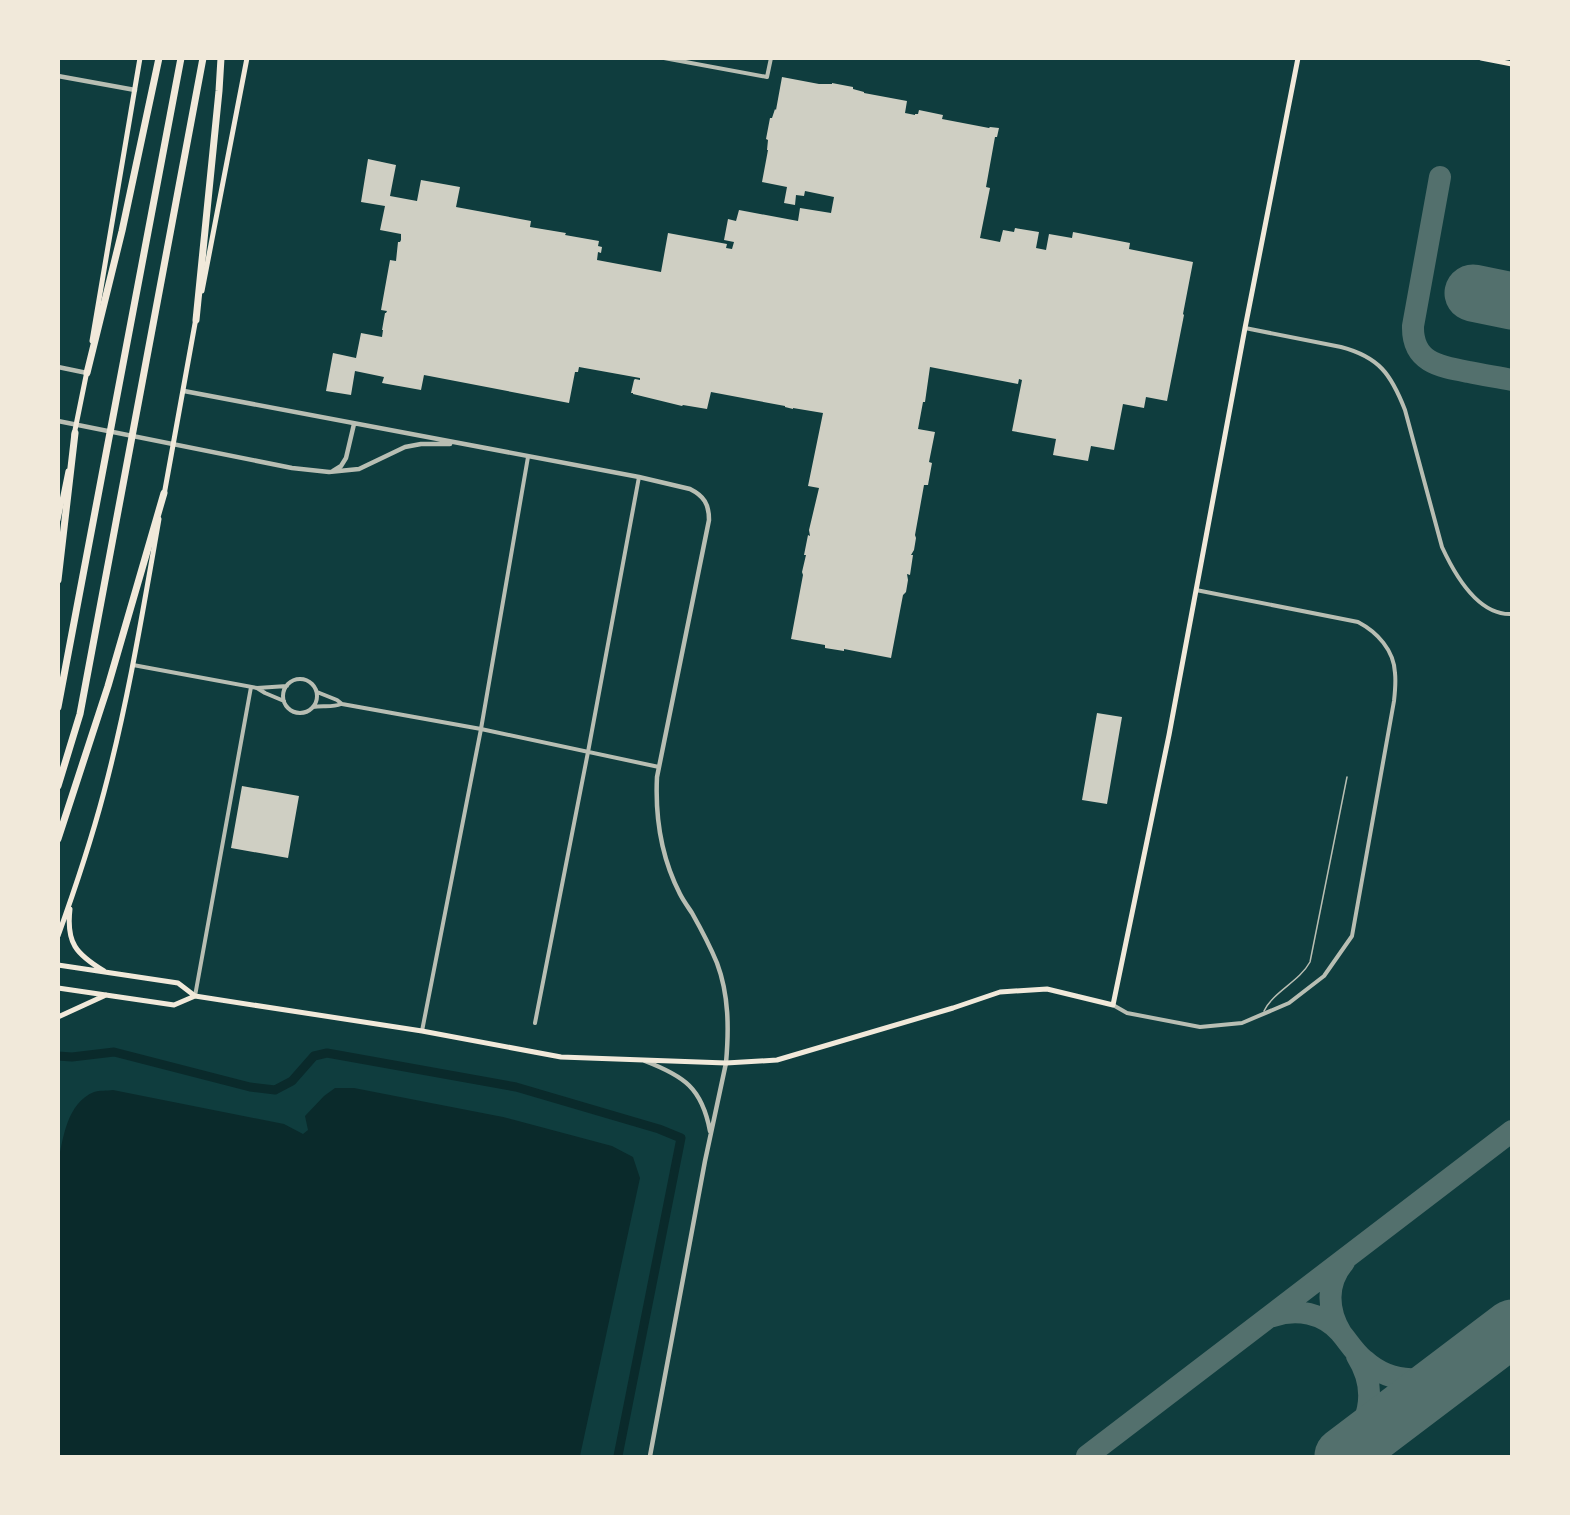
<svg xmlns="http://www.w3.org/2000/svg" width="1570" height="1515" font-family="Ubuntu,sans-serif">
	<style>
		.water { fill: #0a2a2b }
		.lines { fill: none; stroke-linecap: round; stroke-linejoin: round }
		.canal { stroke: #0a2a2b; stroke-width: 9 }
		.taxiway { stroke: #53706d; stroke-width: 22 }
		.runway { stroke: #53706d; stroke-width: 57 }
		.building { fill: #cfcfc3 }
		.service { stroke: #b8beb3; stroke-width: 1.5 }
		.minor { stroke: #b8beb3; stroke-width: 4 }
		.tertiary { stroke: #b8beb3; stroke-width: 4.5 }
		.secondary { stroke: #f1e9da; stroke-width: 5 }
		.primary { stroke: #f1e9da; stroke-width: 5 }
		.motorway { stroke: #f1e9da; stroke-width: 7 }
	</style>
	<rect width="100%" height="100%" fill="#0f3d3e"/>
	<path class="water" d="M335,1088H354L503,1117L612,1146L633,1157L640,1178L580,1456H59L58,1163C63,1138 67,1103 94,1092C99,1090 107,1091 113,1090L284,1124L303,1134L308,1130L305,1116L324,1096Z"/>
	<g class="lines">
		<path class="canal" d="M58,1056L72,1057L114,1052L250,1087L275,1090L292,1081L314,1056L327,1053L516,1087L659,1129L681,1138L618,1456"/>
		<path class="taxiway" d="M1440,177L1413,326C1412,363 1441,367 1469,372C1483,375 1497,377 1512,380
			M1273,1316C1297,1308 1323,1313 1340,1332C1348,1341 1354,1352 1364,1360C1396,1389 1431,1381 1466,1363
			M1341,1333C1327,1310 1326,1283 1344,1262
			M1087,1456L1512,1131
			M1342,1456C1368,1426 1380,1393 1357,1356"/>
		<path class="runway" d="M1473,293L1512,301
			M1343,1456L1512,1328"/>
	</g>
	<path class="building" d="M782,77L819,84H832V83L853,87V89L864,92V93L907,101L905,113L915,115V114H918L919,110L943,115L942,119L989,128L990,127L999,128L997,137H995L986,187L990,188L980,238L1000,242L1003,230L1014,232L1015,228L1039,232L1036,248L1046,250L1049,234L1072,238L1073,232L1130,243L1129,249L1193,262L1183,314L1184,315L1167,401L1146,397L1144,408L1123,404L1114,450L1091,446L1088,461L1053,455L1056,439L1012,431L1022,380L1019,379L1018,384L930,367L925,402H923L918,429L935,432L929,462L932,463L928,485H924L915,535L916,538L914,550L911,555H913L910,575L907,574L908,580L906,592L903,595L891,658L844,649V651L825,648V645L791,639L803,575L802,572L806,555H804L808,535L810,536L809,530L819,488L808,486L823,413L793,408V409L785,407V406L711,392L707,409L683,405L682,406L633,394V393H631L634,380L635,379L640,380V378L579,367L578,372H575L569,403L424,375L421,390L382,383L384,377L355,371L351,395L326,391L333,353L356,358L361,333L382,337L383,330H382L385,313H386L387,311L381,310L390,260L396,261L398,242H400L401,240V234L380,230L385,206L361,202L368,159L396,165L390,196L417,201L421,180L460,187L456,207L531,221L530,227L566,233L565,235L599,241L598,246L602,247L601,253L598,252L597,260L661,272L668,233L727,244L726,248L732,249L734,242L724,240L728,219L736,221L739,210L798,221L800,208L831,213L834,197L805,191L804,196L796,195L795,205L784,203L787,187L762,182L768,150H767L768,140L766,139L770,118H772L775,109L776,110Z
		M1097,713L1122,717L1107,804L1082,800Z
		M242,786L299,796L288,858L231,848Z"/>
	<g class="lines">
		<path class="service" d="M1264,1011C1274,991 1299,982 1310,962L1347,777"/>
		<path class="minor" d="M664,58L767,77L771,58
			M1245,328L1341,347C1379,357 1391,374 1405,410L1442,547C1454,573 1477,616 1512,614
			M133,665L257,688L287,686
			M283 696a17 17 0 1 1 34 0a17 17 0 1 1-34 0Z
			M257,688L265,693L284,701
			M317,692L337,700L342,704L481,729L659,767
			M313,707C322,705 332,708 341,704
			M195,996L251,687
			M1113,1005L1127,1013L1200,1027L1242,1023L1289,1003L1324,976L1352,936L1394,701C1395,692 1396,682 1395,673C1394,650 1377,632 1358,622L1196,590
			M535,1023L588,752L639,477
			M422,1031L481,729L528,457"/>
		<path class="tertiary" d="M58,76L135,90
			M58,367L87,373
			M184,391L639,477L690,489C704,496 709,504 709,520L657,777C655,818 661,857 680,894C683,900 688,907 692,913C701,929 710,946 717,963C729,995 729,1029 726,1063L705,1161L650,1456
			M58,421L292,468L329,472L359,469L405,447L421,444H450
			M333,471L341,466L346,458L354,424
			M645,1061C684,1076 702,1088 710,1131"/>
		<path class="secondary" d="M202,291L247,58
			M92,341L140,58
			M74,435L87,371
			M164,495L196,318
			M58,520L68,471
			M70,909C66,943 76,954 104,971
			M58,936C75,889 91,841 104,792C128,702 143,610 159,519
			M58,965L178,983L195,996L422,1031L561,1057L726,1063L777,1060L953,1008L1000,992L1047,989L1113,1005L1169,735L1245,328L1298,58
			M58,988L174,1005L195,996
			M58,1017L106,995"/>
		<path class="primary" d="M1481,58L1512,64"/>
		<path class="motorway" d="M196,320L219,91L221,58
			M87,373L122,231L159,58
			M58,580L75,433
			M58,707L181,58
			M58,786L80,714L203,58
			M58,839L108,686L164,493"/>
	</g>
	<rect width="1570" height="1515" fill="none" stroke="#f1e9da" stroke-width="120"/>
</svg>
